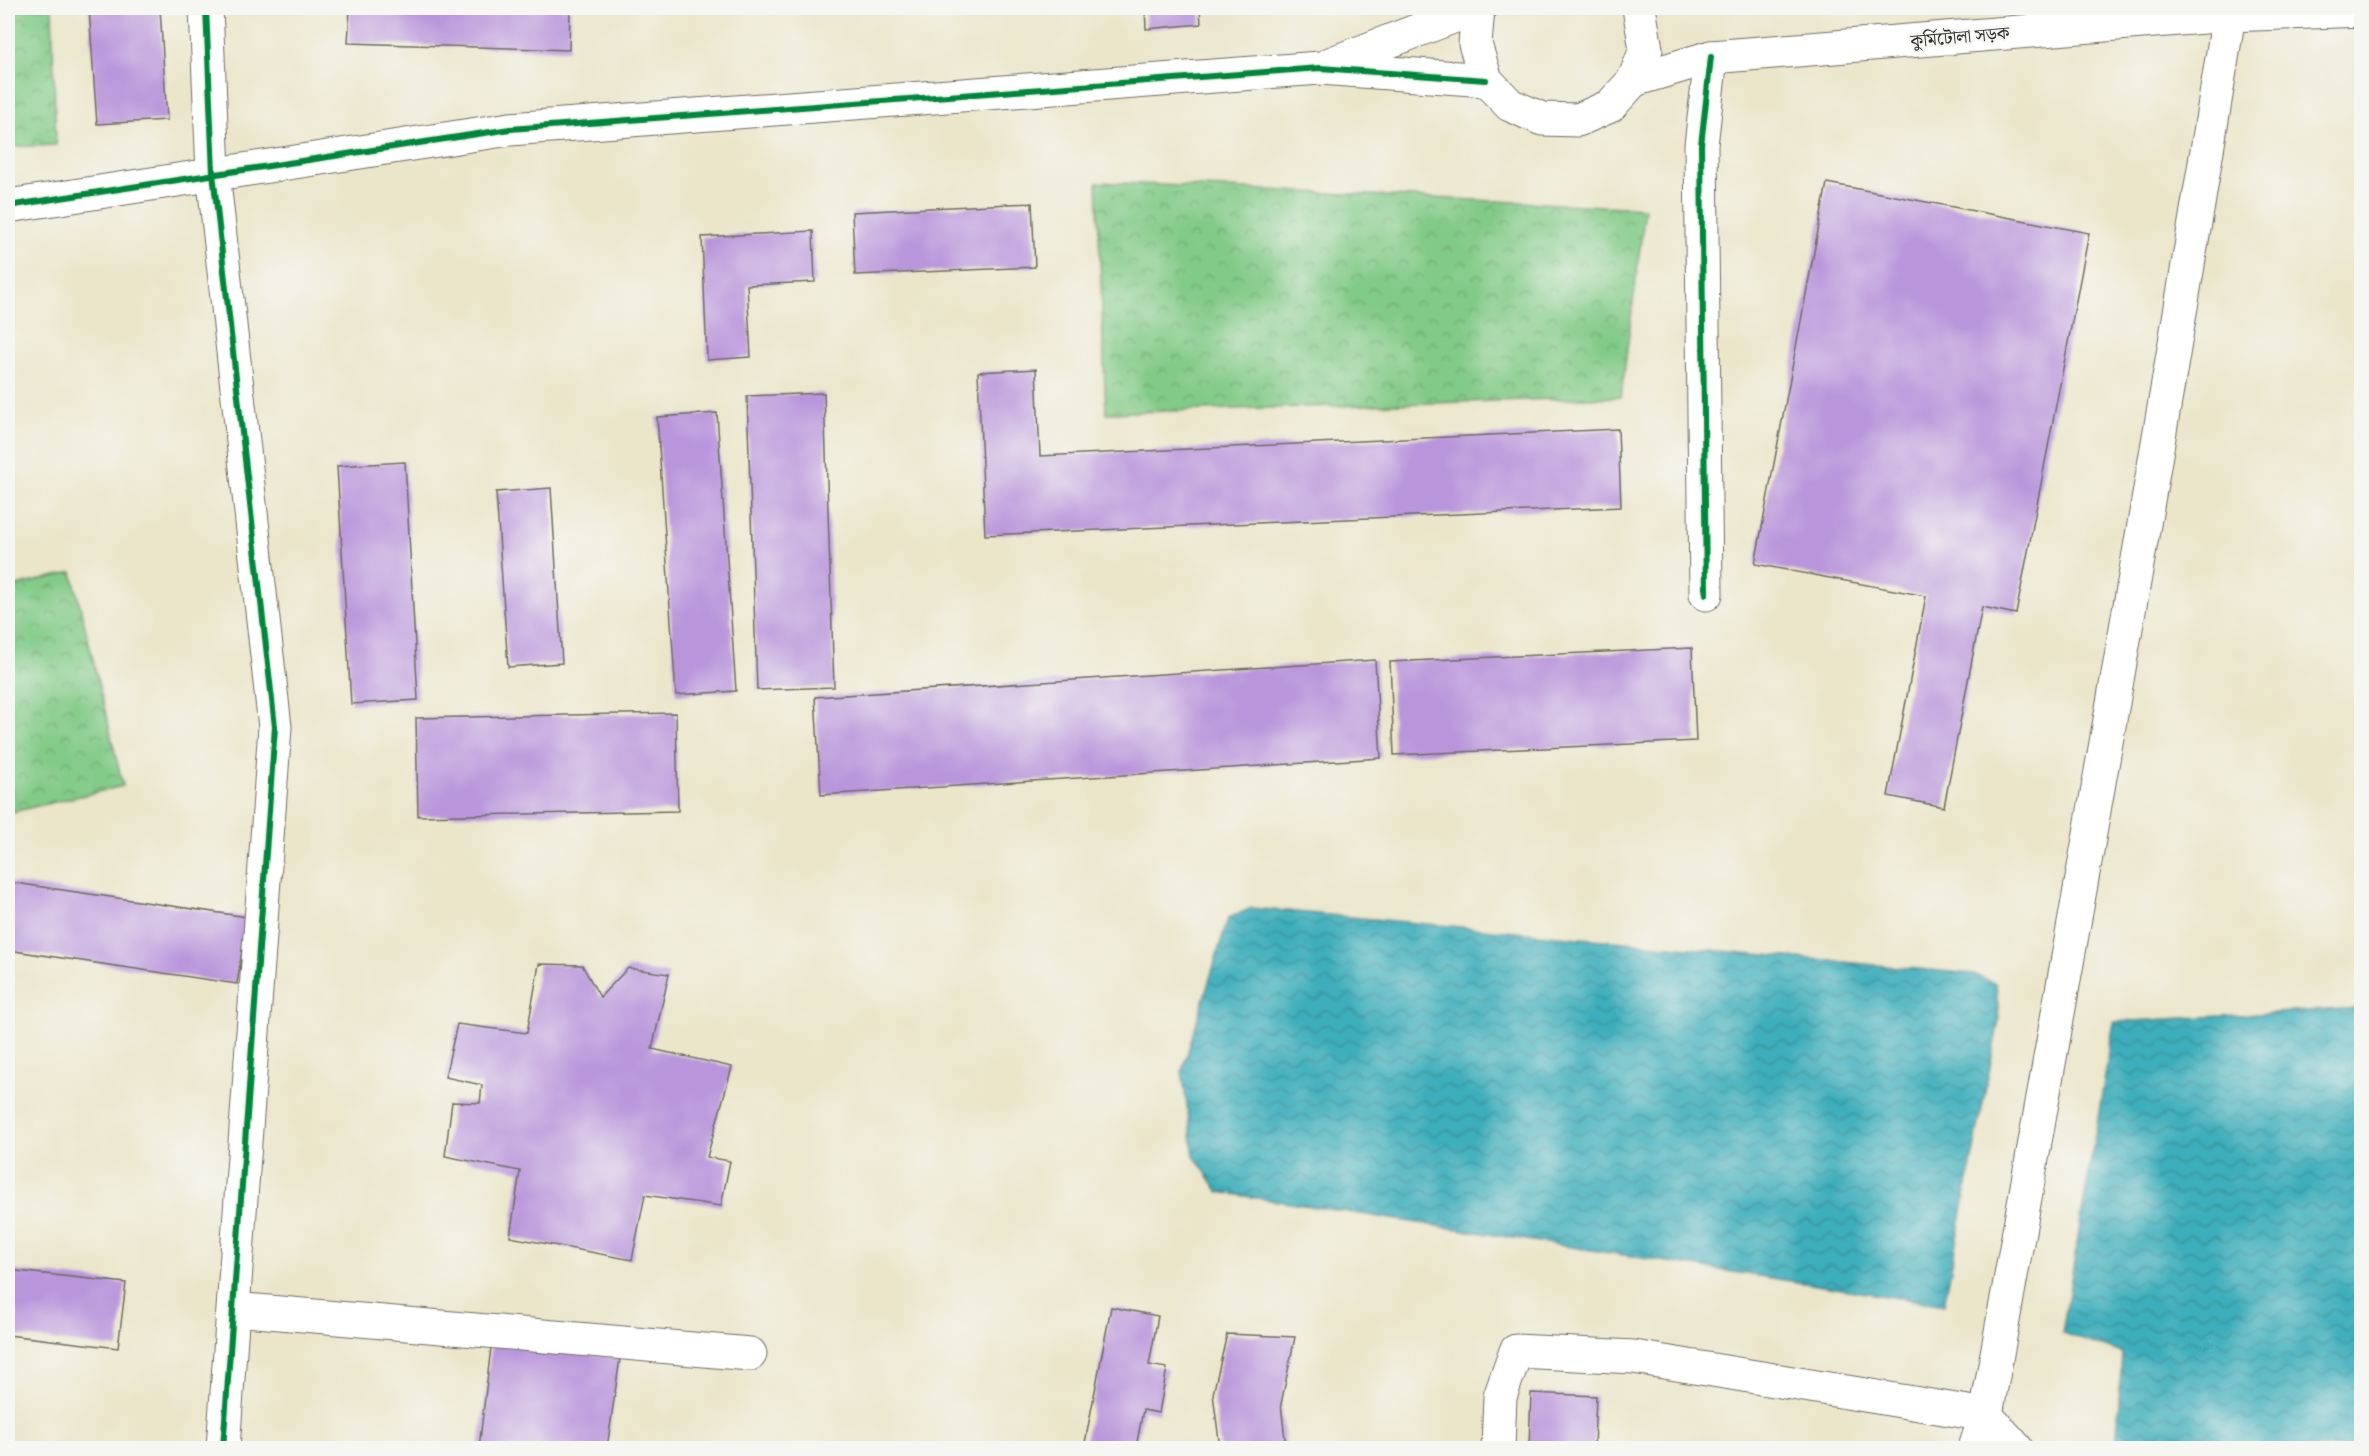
<svg xmlns="http://www.w3.org/2000/svg" width="2369" height="1456" font-family="'IM FELL Double Pica','Noto Serif Bengali',serif">
	<style>
		.park { fill: url(#park-crowns); stroke: #567a59; stroke-width: 1.5 }
		.water { fill: url(#water-waves); stroke: #346c73; stroke-width: 1.5 }
		.building { fill: #b996db }
		.lines { fill: none; stroke-linecap: round; stroke-linejoin: round }
		.minor-casing { stroke: #6e6c63; stroke-width: 35 }
		.major-casing { stroke: #6e6c63; stroke-width: 35 }
		.minor { stroke: #fff; stroke-width: 33 }
		.major { stroke: #fff; stroke-width: 33 }
		.cycleway-casing { stroke: #f6f6f2; stroke-width: 10 }
		.cycleway { stroke: #00873e; stroke-width: 6 }
		.labels { text-anchor: middle; stroke-width: 4.5; stroke-linejoin: round; paint-order: stroke }
		.street-label { font-size: 18px; fill: #2b2b2b; stroke: #f6f6f2 }
	</style>
	<defs>
		<pattern id="park-crowns" width="20" height="18" patternUnits="userSpaceOnUse" patternTransform="scale(1.5)"><rect width="20" height="18" fill="#82ca87"/><path d="M2 6a3 3 0 1 1 6 0M12 15a3 3 0 1 1 6 0" fill="none" stroke="#6ba46f"/></pattern>
		<pattern id="water-waves" width="16" height="10" patternUnits="userSpaceOnUse" patternTransform="scale(1.5)"><rect width="16" height="10" fill="#3eaebb"/><path d="M0 5q4-4 8 0t8 0" fill="none" stroke="#348e98"/></pattern>
	</defs>
	<rect width="100%" height="100%" fill="#f6f6f2"/>
	<filter id="ink" filterUnits="userSpaceOnUse"><feTurbulence type="fractalNoise" baseFrequency=".0167" numOctaves="2"/><feDisplacementMap in="SourceGraphic" scale="12" xChannelSelector="R" yChannelSelector="G"/><feConvolveMatrix kernelMatrix="1 2 1 2 8 2 1 2 1" color-interpolation-filters="sRGB"/></filter>
	<filter id="wash" filterUnits="userSpaceOnUse"><feTurbulence type="fractalNoise" baseFrequency=".008" numOctaves="4" result="noise"/><feDisplacementMap in="SourceGraphic" scale="24" xChannelSelector="R" yChannelSelector="G"/><feGaussianBlur stdDeviation="1.35" result="paint"/><feColorMatrix in="noise" values="0 0 0 0 0 0 0 0 0 0 0 0 0 0 0 0 0 1.4 0 .05"/><feComposite in="paint" operator="in"/></filter>
	<g filter="url(#wash)">
		<rect width="100%" height="100%" fill="#ebe6ca"/>
		<path class="park" d="M8,8H52L56,145L8,147Z
			M1097,182L1645,208L1621,397L1106,413Z
			M72,572L123,786L8,813V588Z"/>
		<path class="water" d="M1252,908L1974,974L1996,984L1999,1020L1944,1305L1219,1192L1194,1156L1182,1071L1228,918Z
			M2361,1008V1448H2116L2122,1353L2062,1333L2114,1022Z"/>
		<g id="blocks">
			<path class="building" d="M89,8H160L167,120L97,124Z
				M350,8H570L569,50L348,43Z
				M1145,8H1200L1201,24L1146,29Z
				M1827,183L2089,233L2016,614L1982,607L1944,807L1888,796L1926,596L1755,564Z
				M1032,203L1035,267L855,275L852,212Z
				M813,231L815,282L747,285L751,357L707,360L702,237Z
				M1036,369L1040,456L1618,429L1621,507L985,535L978,372Z
				M824,393L834,687L757,690L747,396Z
				M717,413L736,691L676,695L657,417Z
				M405,462L418,700L351,704L337,466Z
				M551,488L562,663L508,667L496,492Z
				M1692,648L1696,741L1394,755L1390,662Z
				M1375,660L1381,758L821,795L815,697Z
				M676,713L678,811L418,816L416,718Z
				M8,882L247,917L237,984L8,950Z
				M539,964L582,965L600,997L628,968L669,974L652,1049L732,1067L707,1157L730,1161L721,1206L645,1195L632,1260L510,1237L520,1171L445,1156L452,1102L480,1103L482,1085L445,1077L457,1024L527,1033Z
				M8,1270L126,1283L118,1348L8,1335Z
				M1111,1307L1158,1316L1149,1365L1167,1368L1159,1413L1143,1410L1136,1448H1084Z
				M1227,1334L1295,1337L1281,1404L1286,1448H1220L1213,1394Z
				M492,1339L620,1358L607,1448H479Z
				M1531,1393L1596,1396L1594,1448H1529Z"/>
		</g>
	</g>
	<g filter="url(#ink)">
		<use href="#blocks" fill-opacity="0" stroke="#6e6c63" stroke-width="1.5"/>
		<g class="lines">
			<g class="minor-casing">
				<path id="minor" d="M206,8L213,173L275,727L223,1448
					M1478,8L1475,44L1486,80L1510,105L1542,119L1578,120L1610,106L1634,80L1646,49L1639,8
					M1330,64L1476,8
					M8,206L510,129L1320,68L1486,80
					M1706,594L1701,145L1711,57
					M234,1309L750,1354
					M1498,1448L1500,1397L1516,1351L1634,1357L1986,1415L2016,1448
					M1975,1448L1986,1415C2070,948 2154,482 2229,15"/>
			</g>
			<g class="major-casing">
				<path id="major" d="M1634,80L1711,57L2229,15L2362,10"/>
			</g>
			<use href="#minor" class="minor"/>
			<use href="#major" class="major"/>
			<g class="cycleway-casing">
				<path id="cycleway" d="M206,8L213,173L275,727L223,1448
					M8,206L510,129L1320,68L1486,80
					M1706,594L1701,145L1711,57"/>
			</g>
			<use href="#cycleway" class="cycleway"/>
		</g>
	</g>
	<g class="labels">
		<g class="street-label">
			<text transform="translate(1960 37) rotate(-5)" y="6">কুর্মিটোলা সড়ক</text>
		</g>
	</g>
	<rect width="2369" height="1456" fill="none" stroke="#f6f6f2" stroke-width="30"/>
</svg>
